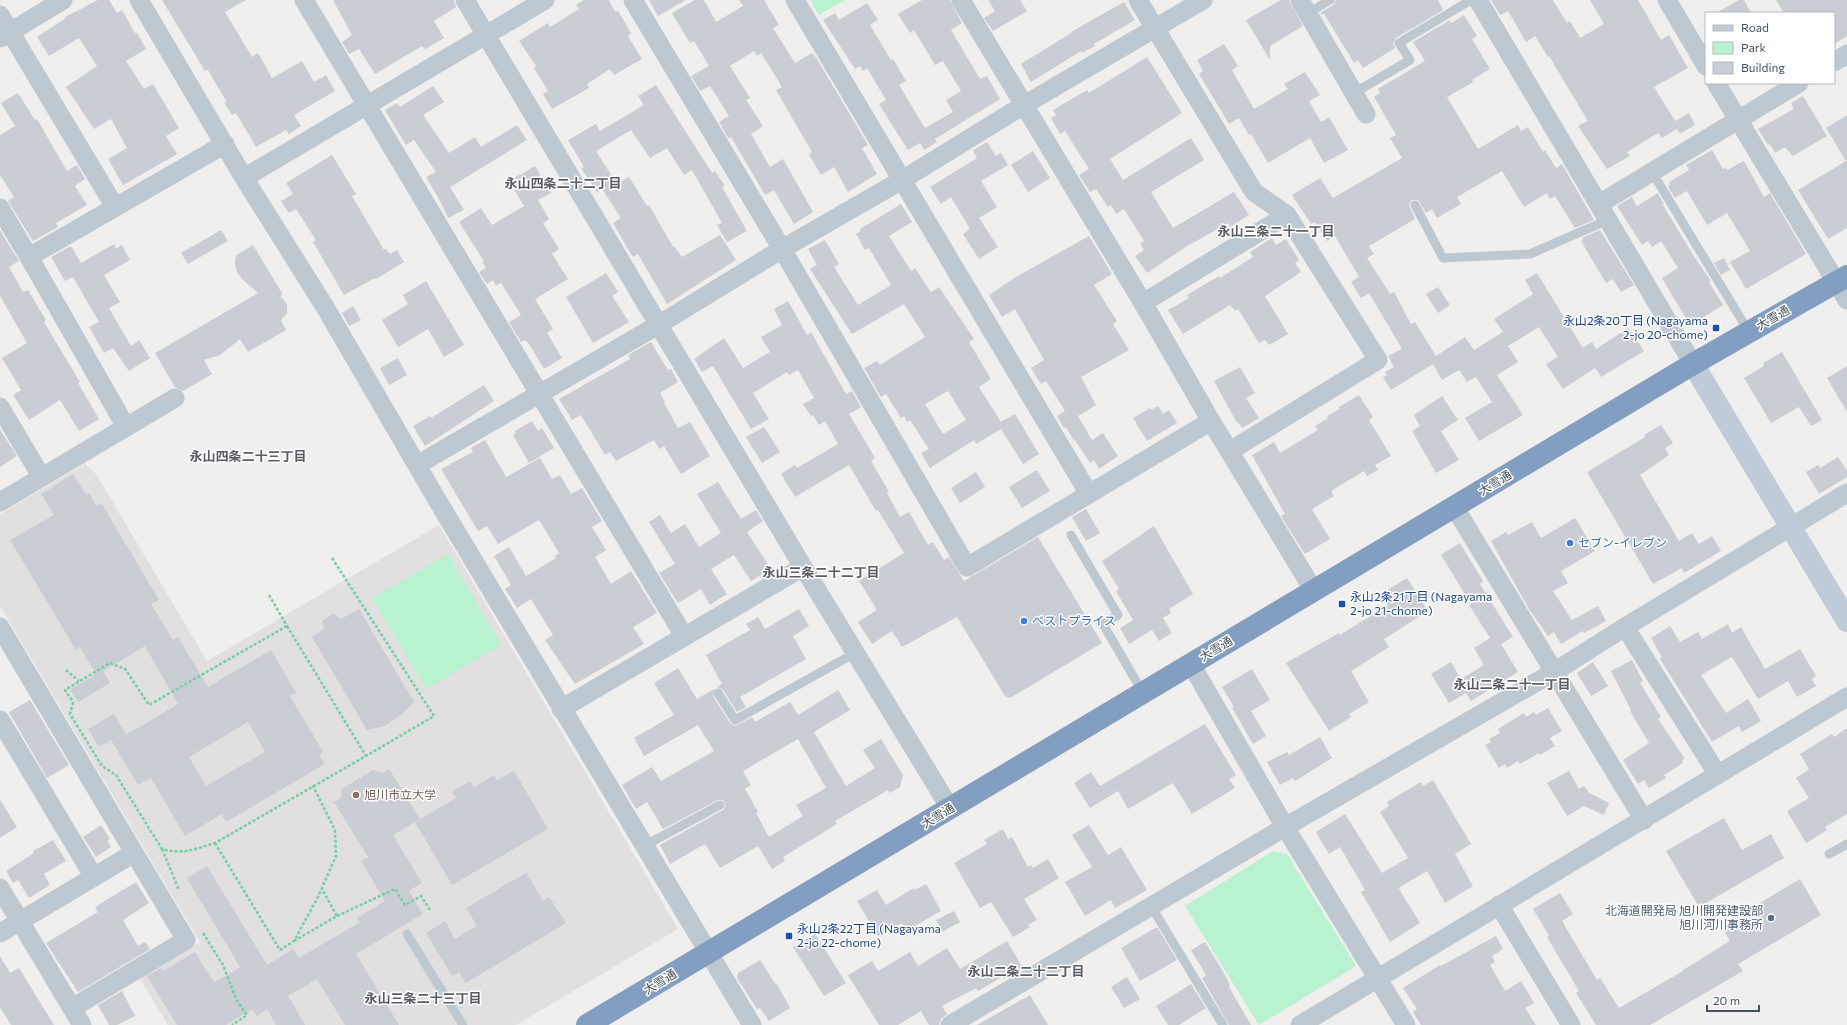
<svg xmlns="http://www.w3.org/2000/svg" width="1847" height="1025" font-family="Commissioner,'Noto Sans JP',sans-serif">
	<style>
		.education { fill: #e2dfe0 }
		.green { fill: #b9f2d1 }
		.building { fill: #cacdd3; fill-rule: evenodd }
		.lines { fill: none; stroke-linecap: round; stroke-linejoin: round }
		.path { stroke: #6fd2a4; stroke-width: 2.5; stroke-dasharray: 3 2; stroke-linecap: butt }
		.lane { stroke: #bec8d1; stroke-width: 9 }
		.street { stroke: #bec8d1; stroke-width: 19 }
		.secondary { stroke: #bfcbd9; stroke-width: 22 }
		.highway { stroke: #829fc1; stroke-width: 22 }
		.transit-dot { fill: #1a4fb4; stroke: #fff; stroke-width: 1.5 }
		.shop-dot { fill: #3f7fe0; stroke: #fff; stroke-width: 1.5 }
		.education-dot { fill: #8d6e63; stroke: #fff; stroke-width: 1.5 }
		.service-dot { fill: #5c6f8a; stroke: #fff; stroke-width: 1.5 }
		.labels { text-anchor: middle; stroke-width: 3; stroke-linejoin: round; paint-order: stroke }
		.street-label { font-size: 12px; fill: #45515d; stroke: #fff }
		.transit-label { font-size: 12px; fill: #164399; stroke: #fff; text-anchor: start }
		.shop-label { font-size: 12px; fill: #366cbe; stroke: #fff; text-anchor: start }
		.education-label { font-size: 12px; fill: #785e54; stroke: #fff; text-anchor: start }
		.service-label { font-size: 12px; fill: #4e5e75; stroke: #fff; text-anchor: end }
		.neighbourhood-label { font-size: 13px; font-weight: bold; fill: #5a5e64; stroke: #fff }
	</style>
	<rect width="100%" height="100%" fill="#f1eeee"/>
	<path class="education" d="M85,464L96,474L207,661L439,525L678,929L516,1025H168L139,977L200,942L0,606V514Z"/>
	<path class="green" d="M810,0H845L819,15Z
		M448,554L501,645L426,689L372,598Z
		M1273,851L1287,854L1356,966L1259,1025L1185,906Z"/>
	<path class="building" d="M98,0H109L117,13L122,10L135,33H137L146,49L126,61L144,89L153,84L179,128L166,136L177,154L123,185L108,159L127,148L111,119L94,129L66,87L97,66L79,38L49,56L37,37L66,18L65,17Z
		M162,0H246L225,12L252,57L258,53L272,78L302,61L314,82L326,75L335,91L294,115L301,126L289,134L286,130L256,147L236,113L232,115L224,103L226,101L208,70L205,71Z
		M333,0H454L456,7L434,21L444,38L425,49L422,46L375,74L359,49L349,54L342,42L352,35Z
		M584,0H609L615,12L618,11L631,33L628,36L642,59L614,75L610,69L587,84L589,88L552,109L543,94L548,91L534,68L536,66L519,41L548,23L550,27L579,9L576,5Z
		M649,0H686L658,16Z
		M695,0H704L716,22L743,6L739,0H764L779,25L773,28L795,63L812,53L817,59L868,145L862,148L877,174L848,192L834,167L821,175L809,155L812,152L776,90L782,87L761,53L757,56L754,51L730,66L750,98L746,100L763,126L751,134L770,167L783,159L813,212L794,224L774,190L765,195L731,137L728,138L719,122L729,116L710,86L700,91L691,76L709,66L694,41L690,43L672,13Z
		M922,0H950L962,23L951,30L980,79L987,76L1000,99L935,139L937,142L924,150L920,143L908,150L879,104L886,100L867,68L863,71L860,66L855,69L823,20L835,13L839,20L867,3L878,20L870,25L891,60L893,59L906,81L899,85L925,128L953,112L946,100L961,91L943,61L935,65L914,30L910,33L898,14Z
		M988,0H1020L1027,11L993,31L984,18L995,11Z
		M1281,0H1289L1303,26L1270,46V60L1246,20Z
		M1336,0H1438L1443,10L1396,38L1393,43L1395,48L1363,68L1358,60L1354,63L1324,14L1322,15L1320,13L1333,5Z
		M1491,0H1553L1567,23L1570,21L1580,38L1604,24L1590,0H1638L1661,40L1669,35L1688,68L1654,87L1675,121L1689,113L1695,125L1680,134L1677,129L1662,138L1658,133L1627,152L1630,156L1607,169L1578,126L1588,121L1549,56L1548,57L1535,36L1526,42L1508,11L1500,15Z
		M1739,0H1744L1751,13H1716Z
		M1776,0H1847V36L1834,44V13H1784Z
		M1124,2L1135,20L1094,44L1095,46L1082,53L1081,51L1031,82L1021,64L1071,33V32Z
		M1464,15L1477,36L1472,39L1490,69L1472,80L1473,82L1447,97L1478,149L1518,125L1521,131L1528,127L1543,152L1545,150L1556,168L1562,164L1594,220L1575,228L1555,196L1550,199L1547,193L1524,207L1502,171L1457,197L1461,204L1437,218L1432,209L1426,213L1418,200H1412L1409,205L1415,219L1369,246L1374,254L1367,258L1390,294L1394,292L1411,324L1415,322L1436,356L1465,337L1474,350L1503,332L1494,319L1533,294L1525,280L1537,273L1583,348L1592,342L1596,349L1628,328L1644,351L1601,377L1595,368L1563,389L1546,364L1558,357L1539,327L1508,346L1518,362L1497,375L1523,415L1479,441L1465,418L1492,402L1476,377L1467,382L1459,370L1442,380L1433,364L1391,390L1383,377L1387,375L1385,372L1394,367L1388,356L1402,349L1369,293L1361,298L1351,282L1359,277L1335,236L1327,241L1315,222L1311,224L1292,195L1320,178L1333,198L1402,158L1390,138L1396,135L1374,97L1380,93L1378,89L1425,61L1413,42L1450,20L1451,23Z
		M1224,44L1238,66L1232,70L1254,109L1288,89L1284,84L1305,72L1320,95L1309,101L1321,122L1329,117L1348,150L1324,163L1310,138L1268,163L1251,134L1249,135L1239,118L1229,124L1199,74L1203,71L1197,60Z
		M1147,57L1182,113L1110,159L1123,180L1191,138L1204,160L1151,192L1173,228L1234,192L1249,215L1230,227L1228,223L1184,248L1147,273L1135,256L1144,250L1140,243L1144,241L1124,209L1116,214L1111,205L1108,207L1096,189L1090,192L1079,175L1089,169L1065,131L1060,134L1051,118L1056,115L1053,110L1087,90L1089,93Z
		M656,85L712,173L715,171L725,186L722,187L747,231L727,242L717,225L722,223L692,170L684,175L667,148L650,158L631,130L596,151L617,184L629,177L647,206L649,205L673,247L674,246L682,257L720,235L736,260L667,304L638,254L633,257L629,251L613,223L621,218L602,189L597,192L581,168L584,167L568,140L596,124L600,131L644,105L638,96Z
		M433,86L444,102L423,115L449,153L475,137L481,147L517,125L527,140L450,187L464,210L448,218L439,199L426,177L436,172L414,140L406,145L385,110L397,103L400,107Z
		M18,93L35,120L37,119L67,171L77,165L85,179L75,186L87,205L56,223L58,227L33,241L8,201L14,197L0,175V135L15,126L1,103Z
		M1803,96L1827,136L1793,156L1785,147L1775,153L1770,144L1768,145L1758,129L1794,109L1791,103Z
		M1847,115V228L1828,239L1798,190L1846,161L1826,128Z
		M987,142L996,156L1001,153L1008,165L981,181L997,207L979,218L998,247L979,259L963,234L970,229L951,197L941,204L930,187L977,158L973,150Z
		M1712,150L1723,169L1726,168L1727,170L1744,161L1764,197L1770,193L1806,254L1746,289L1730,262L1750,251L1727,213L1707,225L1687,191L1675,198L1668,187L1670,185L1669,182L1689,170L1686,165Z
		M1033,151L1050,178L1028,192L1011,165Z
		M332,155L356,194L352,196L384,250L386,249L390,254L397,250L404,262L376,279L375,278L344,295L313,242L316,240L296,209L289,213L281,201L293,194L286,183Z
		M535,166L551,193L538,200L549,219L543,223L559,249L552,254L568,279L535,299L553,329L547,333L562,358L544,369L529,344L525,340L521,342L509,322L521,315L501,283L496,286L493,280L487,284L479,272L486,268L482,262L484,261L459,222L481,208L492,225L524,206L509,181Z
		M1658,193L1664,204L1663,205L1695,258L1711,281L1709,282L1723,305L1694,323L1687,320L1662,278L1678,268L1661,241L1652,247L1648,241L1642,245L1617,206L1632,197L1637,206Z
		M901,204L912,222L889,236L911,271L915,268L931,292L939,287L974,339L969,342L991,379L979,387L1001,422L1015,414L1039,454L1023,464L1001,429L976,444L974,440L930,468L921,453L929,449L910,420L907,422L904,416L901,418L886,394L881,397L864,368L877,361L880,365L925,337L904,304L852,334L810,269L817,265L808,249L825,240L839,264L834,267L858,305L891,285L869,248L865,250L856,234L861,231L860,229ZM948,391L966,420L943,434L925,404Z
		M0,230L19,261L9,267L23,292L28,290L46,320L44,322L80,382L78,383L99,419L79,431L60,400L29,420L13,395L21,390L2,358L27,343L0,296Z
		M221,230L228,241L188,264L181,253Z
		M1600,230L1634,285L1621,292L1613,279L1606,283L1581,241L1583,240L1582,238Z
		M1089,236L1112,274L1094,285L1117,321L1113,324L1129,350L1081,377L1096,405L1078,416L1092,440L1103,433L1118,456L1099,469L1094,460L1090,463L1075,440L1074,441L1066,427L1064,428L1057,416L1065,411L1046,381L1041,384L1031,368L1044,360L1015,309L1002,317L989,295L1014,278Z
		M1272,238L1276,245L1286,239L1299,260L1295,263L1301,272L1265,296L1288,334L1269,345L1265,340L1259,343L1238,309L1235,311L1230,305L1183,334L1168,310L1189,298L1187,295L1219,276L1220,278L1253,257L1250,252Z
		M114,244L116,249L122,245L130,260L104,275L120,302L109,308L131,346L139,340L150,358L129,371L113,348L104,353L89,327L99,322L73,277L65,281L51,257L71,246L81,263Z
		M253,245L282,293L281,297L287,304V313L281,320L286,330L248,352L240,339L220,355L204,360L212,374L183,391L175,387L155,353L258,293L242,279L237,272L235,263L236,255Z
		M1724,258L1730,270L1721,275L1714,263Z
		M606,273L618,292L612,296L629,322L593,343L566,297Z
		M426,281L464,345L444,357L428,329L398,347L382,320L408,304L403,295Z
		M1438,287L1450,305L1438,313L1426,294Z
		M788,301L807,335L811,332L846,394L852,391L861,407L849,414L875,458L871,461L889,492L887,493L900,517L909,512L928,545L933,542L944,560L949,557L964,581L1038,537L1102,643L1010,698L1005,696L957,617L902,647L892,631L872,644L858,622L877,610L859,581L904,553L878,510L876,511L849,465L795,497L781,474L795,465L797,468L838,444L825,421L819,425L813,415L811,416L803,404L814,398L798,370L789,375L787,372L753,393L769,419L751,429L713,366L702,372L694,359L724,338L743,368L770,352L761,337L782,325L774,309Z
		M353,306L361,320L349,326L342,313Z
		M651,342L668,370L671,369L678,382L660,393L665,402L664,403L678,428L690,422L710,456L681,474L664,446L659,449L654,440L616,461L610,452L605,455L581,415L572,420L559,399L630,359L628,355Z
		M1782,352L1822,420L1811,426L1799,407L1771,423L1744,378L1764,366L1763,363Z
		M398,358L407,375L389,385L380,368Z
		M1847,366V412L1827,378Z
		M1240,367L1255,393L1246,398L1259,418L1242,428L1238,422L1237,423L1214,381Z
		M484,385L494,401L425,446L413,426L430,416L431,418Z
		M1359,395L1373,417L1369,420L1391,456L1375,465L1378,470L1367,476L1364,471L1331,491L1334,496L1312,509L1330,539L1305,554L1281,516L1285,514L1252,455L1274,442L1280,453L1318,430L1315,426L1328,418L1327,416L1340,409L1339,407Z
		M1442,396L1458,420L1441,431L1459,460L1436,473L1412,431L1420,426L1414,415Z
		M1158,406L1163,414L1169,410L1177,423L1147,441L1133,418L1150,408L1151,410Z
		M532,421L538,431L542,428L554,448L529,463L513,435L516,433L515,431Z
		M1661,425L1673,443L1665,448L1669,455L1640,475L1679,541L1692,533L1699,544L1712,536L1721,551L1684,573L1682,568L1653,584L1587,472L1645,437L1644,435Z
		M764,427L780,452L762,463L746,437Z
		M0,430L17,456L0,467Z
		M485,440L506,477L540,458L552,479L560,475L571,494L582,488L602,521L592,527L606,550L595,557L611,584L631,571L657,613L633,627L644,644L575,684L545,640L553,635L531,599L517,608L505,589L511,585L494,556L509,547L526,576L556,558L555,556L559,553L539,520L498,544L487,526L478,531L441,469L473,452L471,448Z
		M1838,457L1847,471V477L1819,494L1806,472L1818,465L1820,468Z
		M1037,470L1050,491L1022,508L1009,487Z
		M976,472L985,487L960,503L951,488Z
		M73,474L86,495L89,493L96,506L101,503L159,600L151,604L173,640L178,637L208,687L271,650L296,693L290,696L323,752L319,755L325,764L226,822L222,814L185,836L151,778L138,785L111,740L99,747L88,729L114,714L126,735L178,704L145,646L103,671L110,683L78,702L70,690L96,674L80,647L76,650L10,540L54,515L41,494ZM248,722L265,752L206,786L189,757Z
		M718,482L741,519L756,510L760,517L763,521L747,532L771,569L751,581L734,555L711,569L727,594L710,605L701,589L678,603L659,573L675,564L649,522L660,515L671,533L685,524L699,547L721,533L697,494Z
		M1086,509L1100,533L1086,541L1072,517Z
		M1575,518L1595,551L1561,571L1568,583L1553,591L1572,620L1598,606L1606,621L1584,633L1583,631L1561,644L1554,632L1548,636L1529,609L1491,541L1506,532L1508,535L1532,522L1541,538Z
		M1154,526L1193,594L1169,609L1171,613L1163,618L1172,633L1159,641L1152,630L1129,644L1120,628L1133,620L1116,591L1119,589L1102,561Z
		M1460,543L1483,581L1480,584L1513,637L1501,644L1518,672L1471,701L1466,693L1449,703L1431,674L1451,662L1461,679L1484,665L1474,648L1490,638L1469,605L1471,604L1441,555Z
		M1407,578L1428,611L1384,639L1389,647L1351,671L1369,702L1349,714L1351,717L1329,731L1286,663L1339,633L1340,635L1388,605L1381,594Z
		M359,609L414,702L400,716L384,726L367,730L312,637L324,629L322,621L333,614L341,619Z
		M799,609L809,626L793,636L806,659L740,697L746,707L737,712L723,690L717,687L722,684L706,655L750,630L746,624L758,617L765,629Z
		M1728,624L1732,633L1741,627L1765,669L1800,649L1816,676L1812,679L1816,686L1797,697L1788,681L1758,699L1732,657L1701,675L1726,713L1748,699L1761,721L1742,732L1739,726L1712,742L1660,659L1662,657L1651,638L1670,626L1680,642L1698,632L1702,639Z
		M1632,660L1643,681L1640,683L1661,717L1658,719L1685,759L1682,760L1683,763L1664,775L1666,778L1649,788L1644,780L1638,784L1623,760L1649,743L1630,711L1631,710L1611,671Z
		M1593,662L1608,686L1591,696L1577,673Z
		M678,668L697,699L714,689L713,696L730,723L735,726L752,717L755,722L790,702L798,715L838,690L850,710L814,732L846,786L875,768L863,750L881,739L903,775L900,787L890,793L888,790L835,821L837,824L783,857L785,861L772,869L758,846L720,868L705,844L670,864L660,845L723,810L726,806L723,800H718L663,829L647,802L636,809L622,785L652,767L661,781L714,751L698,725L644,756L634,738L674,715L654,683ZM798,739L826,788L796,805L803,816L769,837L756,813L758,812L745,789L751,785L743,771Z
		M1252,669L1270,700L1251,711L1266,736L1253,744L1232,708L1234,707L1222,687Z
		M30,700L69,765L47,778L9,712Z
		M1548,708L1562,731L1550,738L1555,746L1540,755L1539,753L1520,764L1518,761L1507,768L1505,764L1499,768L1485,745L1491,742L1489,739L1500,733L1498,729L1524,713L1526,717L1534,712L1536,715Z
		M1205,724L1236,775L1229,779L1235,788L1192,814L1173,783L1128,809L1118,791L1090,808L1074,783L1091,772L1100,786Z
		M1847,728V814L1825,827L1827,830L1806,843L1787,811L1809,798L1796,778L1809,769L1800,754L1832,734L1834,737Z
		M1320,737L1332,758L1295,781L1293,778L1280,785L1267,762L1287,752L1289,755Z
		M389,769L420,819L456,798L452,792L470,781L474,787L494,775L497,780L514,771L548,829L452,885L415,822L393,835L422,883L409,891L423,914L356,954L399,1025H345L317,979L288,996L305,1025H276L267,1009L257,1016L252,1009L226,1025H177L147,976L161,968L163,971L195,952L214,983L240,967L187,878L207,866L267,965L293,949L299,958L360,922L357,918L385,901L361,861L368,857L334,802L341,798L342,789L373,770L383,773Z
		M1569,771L1579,789L1584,786L1589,793L1609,803L1604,815L1584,806L1567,816L1547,783Z
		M1433,780L1471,844L1455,854L1473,886L1445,903L1427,871L1400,887L1399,889L1420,923L1390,942L1361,892L1365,890L1340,847L1329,854L1316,832L1345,814L1382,873L1408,858L1380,812L1389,806L1387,802L1421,782L1423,786Z
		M0,800L17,827L0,838Z
		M1724,818L1742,850L1771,834L1784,858L1699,907L1666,851Z
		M101,825L110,839L107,841L111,847L96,857L83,837Z
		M1089,825L1108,855L1121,847L1147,890L1115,908L1111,900L1085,916L1065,882L1092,867L1072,835Z
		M1003,829L1008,839L1012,837L1028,867L1031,865L1033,868L1048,859L1059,878L1024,899L1037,920L1028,925L1030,927L1013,937L991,902L980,908L954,863L987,844L984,840Z
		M53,840L66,861L44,874L50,885L29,898L18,880L13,883L6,871L34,853L33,851Z
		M526,873L543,901L549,897L566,923L466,983L459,972L452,976L426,933L445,921L455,939L477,926L466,908Z
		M1800,879L1821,915L1738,964L1743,971L1650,1025H1596L1576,993L1579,991L1547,937L1549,935L1533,909L1560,893L1573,914L1562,921L1597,980L1600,978L1619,1008L1683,971V970L1730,941L1721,926Z
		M136,882L149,903L123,920L138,946L145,942L150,949L78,992L46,943L98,912L95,907Z
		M926,884L941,911L906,931L902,923L878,936L857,901L877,890L886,905L914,888L915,890Z
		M954,911L960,922L942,932L936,920Z
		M1157,927L1177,960L1140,981L1121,948Z
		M815,934L846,983L824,996L793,947Z
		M1496,936L1503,949L1492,956L1495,962L1490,965L1505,991L1521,981L1534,1003L1525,1008L1536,1025H1421L1413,1012L1417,1009L1403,988L1440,965L1441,966Z
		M1007,941L1023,968L1004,979L1002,977L978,991L976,988L942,1006L947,1014L941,1019L939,1025H929L921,1011L898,1025H879L848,975L872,961L878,971L910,952L918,966L947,948L960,969Z
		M1205,942L1225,975L1230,986L1229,987L1251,1025H1229L1202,978L1206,975L1191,950Z
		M0,956L10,973L19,968L54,1025H11L0,1007Z
		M760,960L776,985L777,984L790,1008L769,1021L760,1008L757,1009L737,978L738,973Z
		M1127,977L1140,999L1124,1008L1111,987Z
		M1191,984L1206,1008L1179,1025H1168L1156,1006Z
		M122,991L135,1016L117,1025H109L98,1005Z
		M1030,995L1048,1025H977Z"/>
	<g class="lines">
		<path class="path" d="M332,558L434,716L366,756
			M269,595L287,626
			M287,626L366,756L215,843C195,849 183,855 162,849L116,775L102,766L70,714L73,702L65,690L110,663L125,669L149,705Z
			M66,670L79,681
			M215,843L280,950L294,941L318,897L336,856L335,830L313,786
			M162,849L179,890
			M337,916L395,889L405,905L421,896L430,910
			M203,933L223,965L237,1001L247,1015L232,1025
			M294,941L337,916L322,889"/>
		<path class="lane" d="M1308,13L1330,0
			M1354,93L1410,60L1399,43L1471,0
			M1652,172L1749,332
			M1415,205L1443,258L1530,254L1608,220
			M1071,535L1118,615L1103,624L1143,693
			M718,693L735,720L855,653
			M644,846L720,805
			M1829,854L1847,844
			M1151,906L1223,1025
			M407,934L463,1025"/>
		<path class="street" d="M139,0L244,178L325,307L436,498L752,1025
			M304,0L684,636
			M465,0L803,567L950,808
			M633,0L782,249L967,567L1211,421
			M795,0L1089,494
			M961,0L1143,303L1211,421L1314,591
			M1138,0L1254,192L1287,215L1378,360L1230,451
			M1300,0L1366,114
			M1478,0L1693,364
			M1667,0L1706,66
			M0,15L115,207
			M0,38L63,0
			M1834,62L1847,54
			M1716,83L1847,300
			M244,178L545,0
			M1599,204L1799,83
			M0,208L29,257L126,427
			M29,257L225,144
			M1143,303L1287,215
			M0,407L41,476
			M417,465L658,325L782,249L902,180L1024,105L1203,0
			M0,502L175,398
			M1455,508L1644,820
			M0,627L186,940L72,1008
			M1625,627L1718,775
			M1191,664L1285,827L1406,1025
			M561,709L803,567
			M0,720L94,877
			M0,888L82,1025
			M1499,905L1571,1025
			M0,933L134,853
			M950,1025L1285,827L1554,672L1625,627L1847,493
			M1300,1025L1847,697"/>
		<path class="secondary" d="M1693,364L1847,621"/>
		<path class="highway" d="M587,1025L1693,364L1847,276"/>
	</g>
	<g class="transit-dot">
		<rect x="1712" y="324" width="8" height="8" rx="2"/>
		<rect x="1338" y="600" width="8" height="8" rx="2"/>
		<rect x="785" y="932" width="8" height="8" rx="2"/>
	</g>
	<g class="shop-dot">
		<circle cx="1570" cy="543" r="4"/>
		<circle cx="1024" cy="621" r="4"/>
	</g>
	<circle class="education-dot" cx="356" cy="795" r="4"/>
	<circle class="service-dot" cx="1771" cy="918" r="4"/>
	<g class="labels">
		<g class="street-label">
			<text transform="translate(1773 318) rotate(-30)" y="4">大雪通</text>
			<text transform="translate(1495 483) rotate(-31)" y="4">大雪通</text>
			<text transform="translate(1216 649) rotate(-31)" y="4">大雪通</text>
			<text transform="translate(938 816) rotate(-31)" y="4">大雪通</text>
			<text transform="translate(660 982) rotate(-31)" y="4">大雪通</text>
		</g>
		<g class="transit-label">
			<text x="1708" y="325" text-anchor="end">永山2条20丁目 (Nagayama<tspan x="1708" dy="14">2-jo 20-chome)</tspan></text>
			<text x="1350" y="601">永山2条21丁目 (Nagayama<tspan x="1350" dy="14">2-jo 21-chome)</tspan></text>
			<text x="797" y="933">永山2条22丁目 (Nagayama<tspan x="797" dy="14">2-jo 22-chome)</tspan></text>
		</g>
		<g class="shop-label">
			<text x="1578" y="547">セブン-イレブン</text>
			<text x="1032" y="625">ベストプライス</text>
		</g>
		<g class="education-label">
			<text x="364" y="799">旭川市立大学</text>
		</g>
		<g class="service-label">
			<text x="1763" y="915">北海道開発局 旭川開発建設部<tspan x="1763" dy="14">旭川河川事務所</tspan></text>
		</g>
		<g class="neighbourhood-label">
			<text x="563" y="188">永山四条二十二丁目</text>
			<text x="1276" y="236">永山三条二十一丁目</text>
			<text x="248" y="461">永山四条二十三丁目</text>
			<text x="821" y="577">永山三条二十二丁目</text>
			<text x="1512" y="689">永山二条二十一丁目</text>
			<text x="1026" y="976">永山二条二十二丁目</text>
			<text x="423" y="1003">永山三条二十三丁目</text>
		</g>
	</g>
	<rect x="1705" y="12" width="130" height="72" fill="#ffffff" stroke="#b5b9be"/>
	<rect x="1713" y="25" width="20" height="6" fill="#bfcbd9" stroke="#b5b9be"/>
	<text x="1741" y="32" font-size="12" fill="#45515d">Road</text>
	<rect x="1713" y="42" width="20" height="12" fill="#b9f2d1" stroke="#b5b9be"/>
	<text x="1741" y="52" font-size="12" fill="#45515d">Park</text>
	<rect x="1713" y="62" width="20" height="12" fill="#cacdd3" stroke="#b5b9be"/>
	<text x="1741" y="72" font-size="12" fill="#45515d">Building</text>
	<path d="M1707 1005v6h52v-6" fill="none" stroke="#45515d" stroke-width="2"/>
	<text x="1713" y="1005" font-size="12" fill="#45515d" stroke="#ffffff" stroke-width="3" paint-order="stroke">20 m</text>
</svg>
